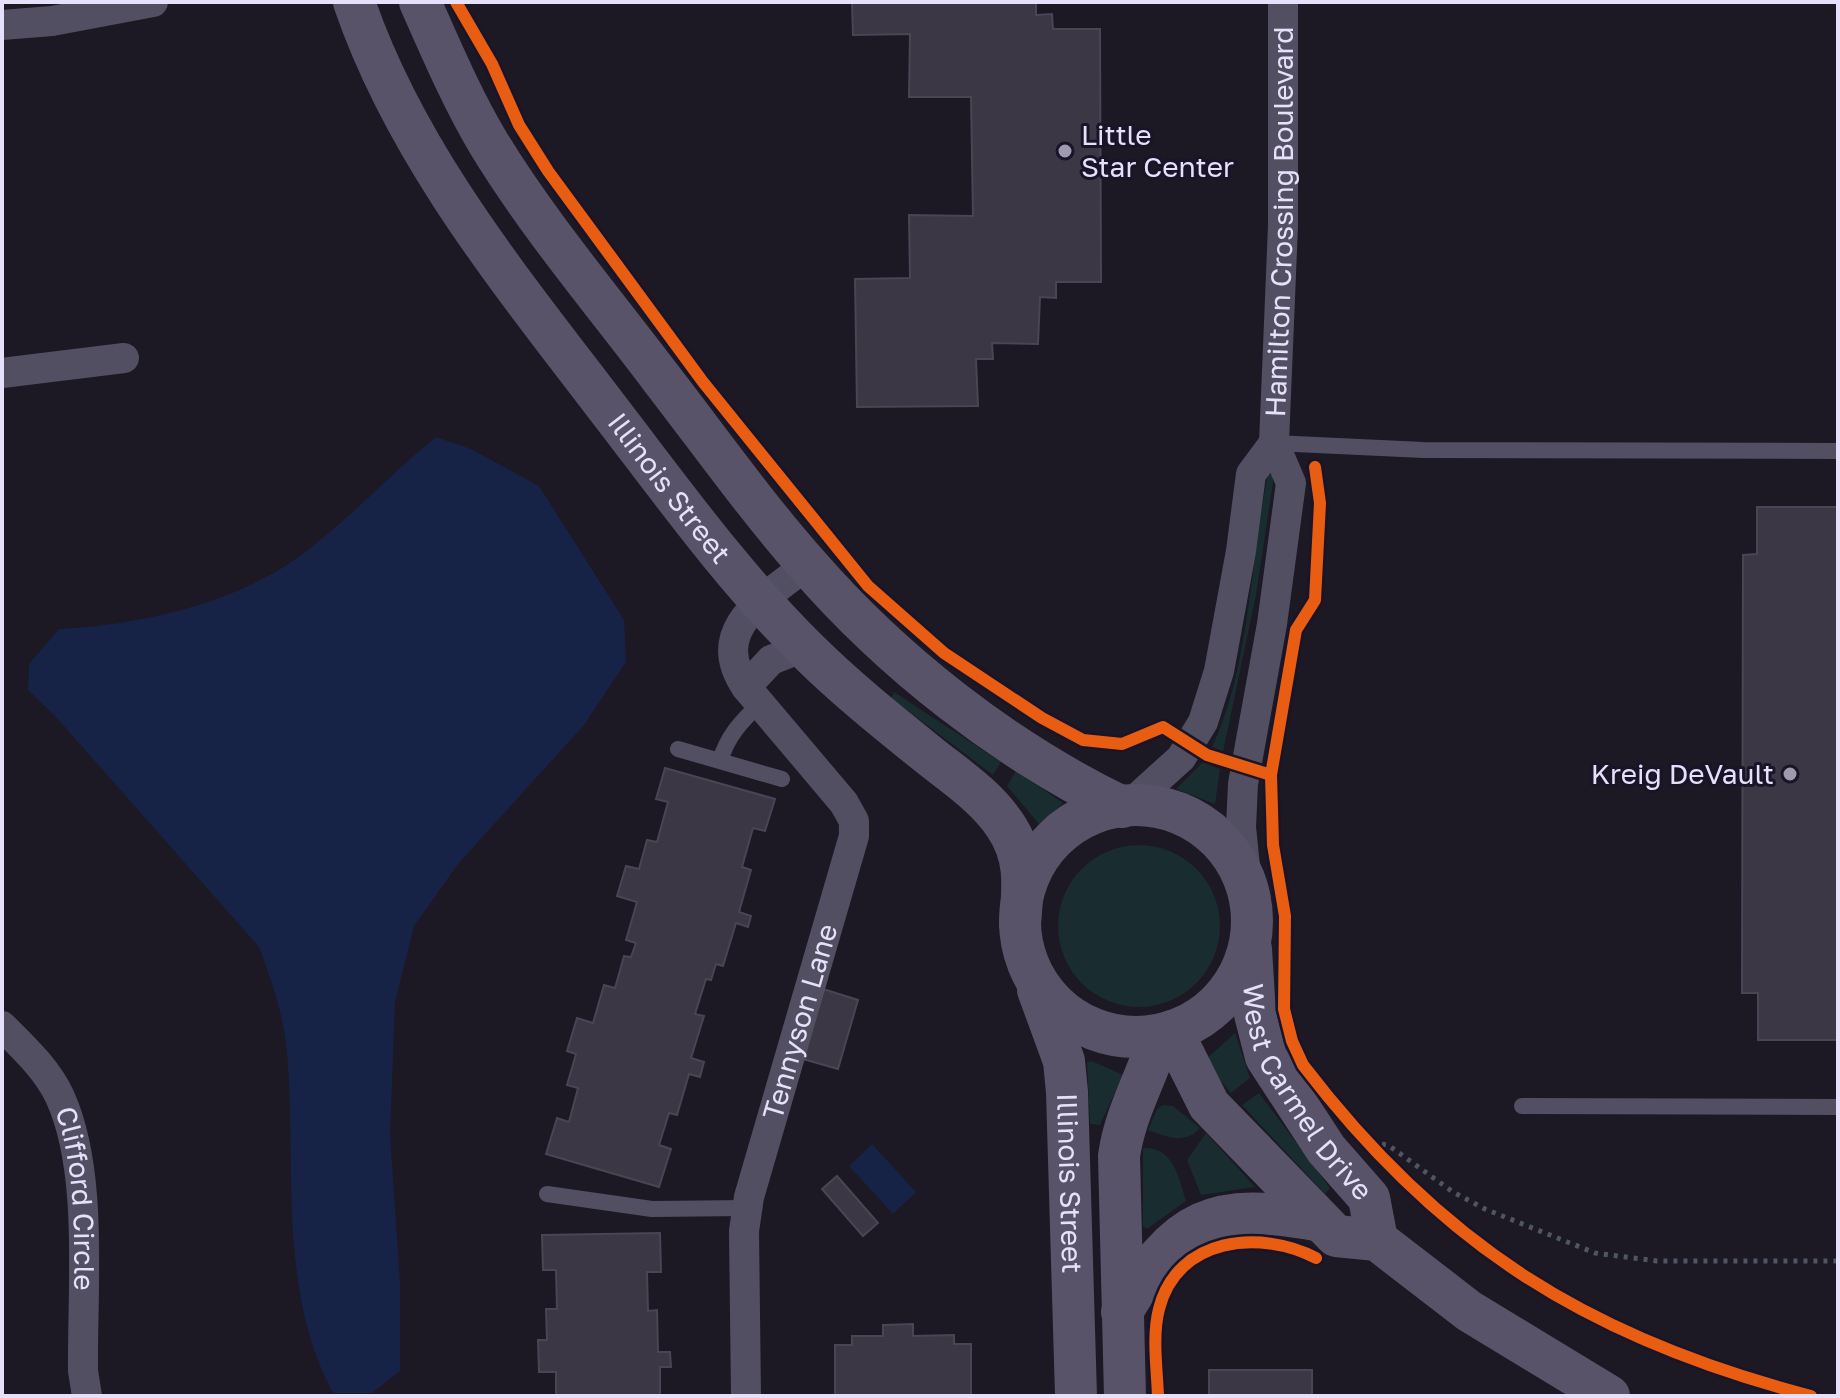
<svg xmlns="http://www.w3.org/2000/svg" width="1840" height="1398" font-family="'Golos Text',sans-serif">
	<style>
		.green { fill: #192c2f }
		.water { fill: #172346 }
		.building { fill: #3c3745; stroke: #4a4555; stroke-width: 2 }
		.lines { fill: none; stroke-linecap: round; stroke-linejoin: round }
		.path { stroke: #4e5563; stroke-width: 5; stroke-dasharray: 4 6; stroke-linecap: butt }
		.lane { stroke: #524f62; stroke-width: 16 }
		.street { stroke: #524f62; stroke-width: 30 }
		.secondary { stroke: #585368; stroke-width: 42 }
		.cycleway-casing { stroke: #1a1428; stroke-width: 17 }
		.cycleway { stroke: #e95d12; stroke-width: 12 }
		.poi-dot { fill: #9f9ab0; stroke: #1a1428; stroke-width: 3 }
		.labels { text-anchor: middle; stroke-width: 6; stroke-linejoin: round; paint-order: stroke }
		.poi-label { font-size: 28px; fill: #e6e0fb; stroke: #1a1428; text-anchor: start }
		.street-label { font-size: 28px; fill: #e6e0fb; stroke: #1a1428 }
	</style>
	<rect width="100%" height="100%" fill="#1c1824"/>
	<path class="green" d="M1268,474L1273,475V483L1256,595L1223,752L1212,747C1250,667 1250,561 1268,474Z
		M894,692L1001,762L993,775L891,698Z
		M1203,762L1220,769L1215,804L1176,789Z
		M1016,771L1063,803L1040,825L1007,786Z
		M1058 926a81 81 0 1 1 162 0a81 81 0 1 1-162 0Z
		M1235,1033L1250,1078L1231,1093L1204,1061Z
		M1092,1061L1123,1075L1100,1125L1090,1124L1087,1062Z
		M1259,1093L1330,1188L1325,1194L1242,1105Z
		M1163,1105L1173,1106L1200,1128C1185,1145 1166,1137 1148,1130L1157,1109Z
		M1206,1133L1255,1187L1201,1195L1187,1160Z
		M1143,1148C1173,1146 1179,1177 1186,1201L1147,1229L1143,1226Z"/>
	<path class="water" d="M436,437L471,449L539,486L624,620L626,662L584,725L458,864L414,926L395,1003L390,1135L400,1283V1371L372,1393H333C277,1289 297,1166 287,1053C284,1016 272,982 259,947L56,717L28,690L29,664L59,629C139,625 231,605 297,558C347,522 388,476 436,437Z
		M872,1144L916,1192L893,1214L849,1166Z"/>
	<path class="building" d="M852,2H1036V15L1052,14L1053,29H1100L1101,282H1056V298L1040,297L1038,344L992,343L993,359H976L978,406L857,407L855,279L910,278L909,215L973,216L971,97H909L910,34L853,35Z
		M1757,507H1838V1040H1758V993H1742L1743,555L1757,554Z
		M665,768L775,799L765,831L753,828L742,867L751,870L739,912L751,916L748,927L736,923L723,966L716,964L711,980L706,979L695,1014L704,1016L691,1058L704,1062L700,1077L689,1074L677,1115L669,1113L659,1145L671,1149L659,1187L546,1154L557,1118L569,1122L578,1088L567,1085L576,1054L567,1051L577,1018L593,1023L604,985L615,988L624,956L631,957L636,943L626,940L637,902L617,896L626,866L639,869L647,840L657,842L668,802L656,799Z
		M823,989L858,1000L838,1069L803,1059Z
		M837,1176L878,1223L863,1236L822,1189Z
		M660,1233L661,1272H647L648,1311L657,1310L658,1352H670L671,1367H660V1396H556V1372H539L538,1340H547L546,1309H557L556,1270H543L542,1235Z
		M913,1324V1336L954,1335V1344H971V1396H835V1345H852V1336H883V1325Z
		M1209,1370H1312V1396H1209Z"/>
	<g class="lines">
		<path class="path" d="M1372,1143L1388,1145L1453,1192L1485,1209L1595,1253L1657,1261H1838"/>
		<path class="lane" d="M1274,443L1423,450L1838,451
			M678,749L782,779
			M720,761C727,737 741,721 760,704
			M1522,1106L1838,1107
			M547,1194L652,1209L747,1208"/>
		<g class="street">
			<path d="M2,25L52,21L153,2"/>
			<path d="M2,373L124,358"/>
			<path d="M746,687L771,660L804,647"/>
			<path d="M1128,806L1181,758L1203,722L1219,671L1241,551L1251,474L1274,443"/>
			<path id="s1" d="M1247,886L1241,827L1243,784L1272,624L1291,483L1274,443L1283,226V2"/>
			<path id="s2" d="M2,1026C23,1047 47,1069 60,1097C94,1172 82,1288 83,1371L87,1396"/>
			<path id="s3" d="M746,1396L744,1231L749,1197L854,836V821L844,803L746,687C707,629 765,598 807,565"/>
		</g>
		<g class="secondary">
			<path id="s4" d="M354,2C406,154 510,280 606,406C670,489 732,576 806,649C843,686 884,719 925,752C953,775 985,795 1005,825C1027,857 1023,887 1020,924"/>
			<path d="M420,2C441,49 462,99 489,144C539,226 603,301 661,378C709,440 755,505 807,564C892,662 1004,750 1122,807"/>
			<circle cx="1136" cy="921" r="116"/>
			<path id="s5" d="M1251,949L1255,1014L1266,1057L1326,1149L1369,1198L1377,1240"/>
			<path id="s6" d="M1038,990L1064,1061L1067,1092L1076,1396"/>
			<path d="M1172,1031L1209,1105L1336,1236L1377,1240L1469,1311L1609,1396"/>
			<path d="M1122,1312C1177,1217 1213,1201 1321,1221"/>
			<path d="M1125,1396L1119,1156C1125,1113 1147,1077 1160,1035"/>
		</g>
		<g class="cycleway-casing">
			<path id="cycleway" d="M456,2L492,64L519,125L548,171L703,382L868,586L944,653L1042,718L1083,740L1122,744L1163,727L1207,755L1271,775
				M1315,467L1320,503L1315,600L1296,630L1271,775L1273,845L1285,916L1284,1009L1292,1041L1303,1065C1442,1247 1591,1339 1811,1396
				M1158,1396C1157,1368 1152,1336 1159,1309C1177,1237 1260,1229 1316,1258"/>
		</g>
		<use href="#cycleway" class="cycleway"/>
	</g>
	<g class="poi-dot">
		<circle cx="1065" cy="151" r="8"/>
		<circle cx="1790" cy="774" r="8"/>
	</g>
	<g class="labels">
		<g class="poi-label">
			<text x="1081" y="145">Little<tspan x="1081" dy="32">Star Center</tspan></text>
			<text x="1774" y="784" text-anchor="end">Kreig DeVault</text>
		</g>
		<g class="street-label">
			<text dy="10" stroke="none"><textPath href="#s1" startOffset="672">Hamilton Crossing Boulevard</textPath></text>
			<text dy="10" stroke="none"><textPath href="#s4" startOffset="582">Illinois Street</textPath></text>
			<text dy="10" stroke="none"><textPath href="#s3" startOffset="382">Tennyson Lane</textPath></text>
			<text dy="10" stroke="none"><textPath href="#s5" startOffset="158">West Carmel Drive</textPath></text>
			<text dy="10" stroke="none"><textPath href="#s6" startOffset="198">Illinois Street</textPath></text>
			<text dy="10" stroke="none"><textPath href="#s2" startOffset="196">Clifford Circle</textPath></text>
		</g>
	</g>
	<rect width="1840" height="1398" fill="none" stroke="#e6e0fb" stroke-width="8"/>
</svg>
